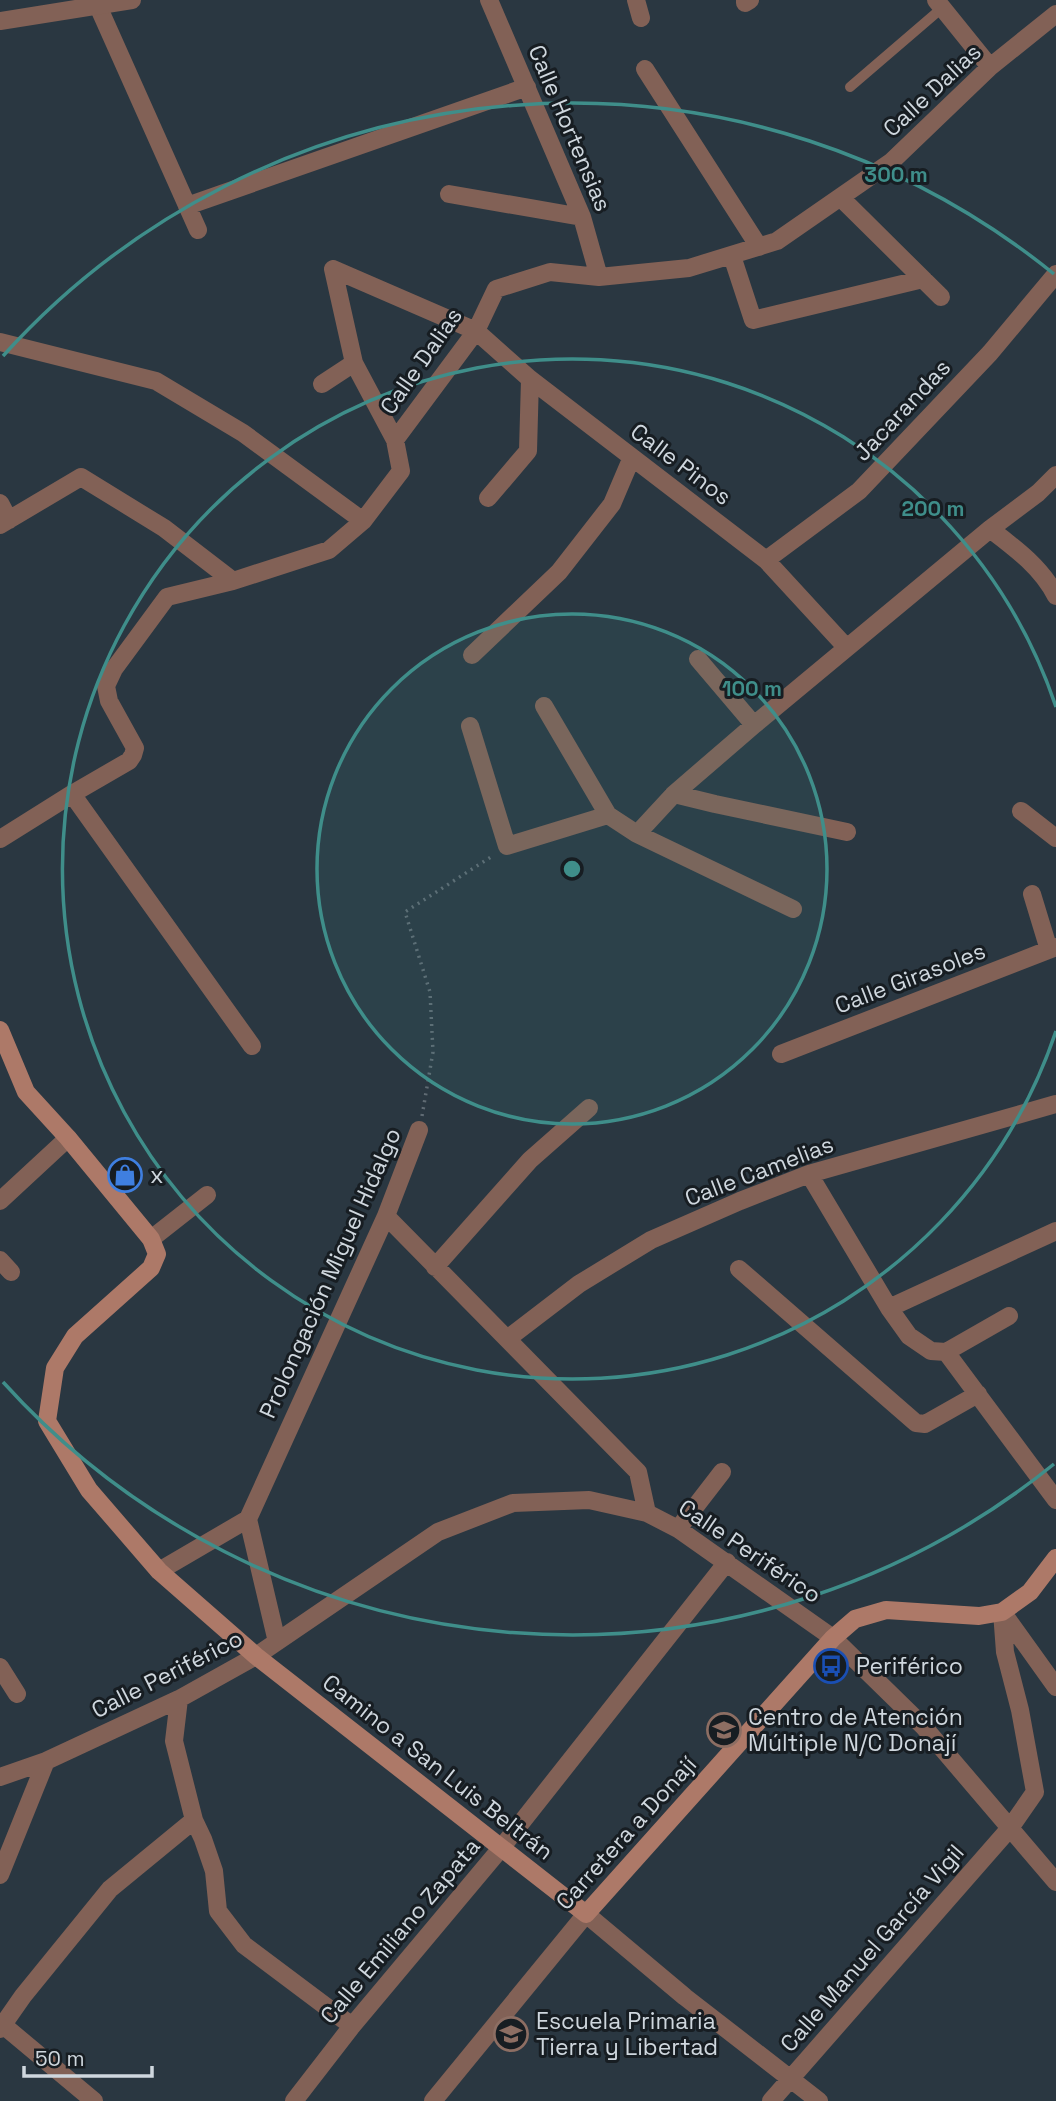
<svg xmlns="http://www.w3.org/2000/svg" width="1056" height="2101" font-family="'Space Grotesk',sans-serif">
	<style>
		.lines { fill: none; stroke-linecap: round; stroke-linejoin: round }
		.path { stroke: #606b74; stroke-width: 3.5; stroke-dasharray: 2 5; stroke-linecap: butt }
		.service { stroke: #826156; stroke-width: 10 }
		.minor { stroke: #826156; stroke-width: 18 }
		.tertiary { stroke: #826156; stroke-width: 18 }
		.secondary { stroke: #ad7968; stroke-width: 18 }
		.ring { fill: none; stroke: #3f8e8a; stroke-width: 3.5 }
		.labels { text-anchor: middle; stroke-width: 6; stroke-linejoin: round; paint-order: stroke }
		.street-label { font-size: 23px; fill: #cfd7de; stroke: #171d22 }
		.poi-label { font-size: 23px; fill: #cfd7de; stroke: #171d22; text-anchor: start }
		.centre { fill: #3f8e8a; stroke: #171d22; stroke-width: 3.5 }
		.ring-label { font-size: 21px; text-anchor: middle; font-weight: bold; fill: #3f8e8a; stroke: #171d22; stroke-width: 6; stroke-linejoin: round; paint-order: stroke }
	</style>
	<rect width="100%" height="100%" fill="#2a3741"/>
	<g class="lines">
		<path class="path" d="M422,1116L433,1052L430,992L405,912L494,855"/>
		<path class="service" d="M850,87L942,8"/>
		<path class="minor" d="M489,0L582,217L599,277
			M636,0L641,18
			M745,0V3L750,0
			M936,0L990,67
			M98,6L198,230
			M645,69L759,247
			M449,194L582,217
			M841,198L941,297
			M187,206L527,87
			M732,256L753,320L923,279
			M333,269L476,331L530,379L766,560L846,647
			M333,269L354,363
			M0,342L156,381L243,433L363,521
			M395,440L476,331L496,289L550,272L599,277L689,268L777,241L891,162L990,67L1056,14
			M488,498L528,451L530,379
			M0,503L9,520
			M0,525L81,477L164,528L233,581
			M990,529C1015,548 1041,567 1056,596
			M766,560L859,491L990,353L1056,274
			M472,655L559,572L612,504L632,457
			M698,659L754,725
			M544,706L608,815
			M470,726L507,846L608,815L637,834L674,794L754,725L990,529L1038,493L1056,475
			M72,794L252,1046
			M674,794L715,804L847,832
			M1021,811L1056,838
			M637,834L793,909
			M0,839L72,794L129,761L133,755L135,748L109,701L106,686L114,669L167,597L233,581L329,550L363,521L401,471L395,440L354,363L322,384
			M1032,894L1049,950
			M781,1054L1056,947
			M809,1174L889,1308L1056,1231
			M0,1201L68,1138
			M386,1216L638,1472L647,1513
			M151,1239L207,1195
			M0,1260L11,1272
			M435,1267L530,1160L589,1108
			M739,1269L916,1423L925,1424L978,1394
			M889,1308L909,1336L931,1351L946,1352L1009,1316
			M507,1339L579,1284L651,1240L740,1201L809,1174L1056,1104
			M946,1352L1056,1500
			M678,1529L722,1472
			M159,1571L248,1519
			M1003,1613L1056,1687
			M277,1642L248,1519L386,1216L419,1130
			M0,1667L17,1694
			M179,1699L174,1741L194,1820L203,1839L214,1871L218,1911L244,1945L352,2026
			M0,1777L46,1761L179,1699L256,1656L438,1532L513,1503L589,1500L647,1513L678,1529L833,1638L923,1726L1056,1882
			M0,1875L46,1761
			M3,2025L94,2101
			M0,2029L23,1996L110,1889L194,1820
			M294,2101L352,2026L502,1847L727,1562
			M433,2101L586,1914L685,1997L819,2101
			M771,2101L1010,1828L1035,1792L1020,1710L1005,1652L1002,1612"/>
		<path class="tertiary" d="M0,21L132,0"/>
		<path class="secondary" d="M0,1030L26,1092L68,1138L151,1239L157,1254L151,1268L75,1336L55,1368L47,1421L89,1490L159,1571L256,1656L586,1914L833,1638L855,1619L886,1610L979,1616L1002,1612L1030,1592L1056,1558"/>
	</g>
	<circle cx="572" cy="869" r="255" fill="#3f8e8a" fill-opacity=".12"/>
	<g class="ring">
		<circle cx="572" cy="869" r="255"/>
		<path d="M1056 1031A510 510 0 1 1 1056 707"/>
		<path d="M1054 1464A766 766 0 0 1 3 1382M3 356A766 766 0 0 1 1054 274"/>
	</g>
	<defs>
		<g id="shop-ring" transform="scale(1.75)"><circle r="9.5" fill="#171d22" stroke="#3f7fe0" stroke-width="1.5"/><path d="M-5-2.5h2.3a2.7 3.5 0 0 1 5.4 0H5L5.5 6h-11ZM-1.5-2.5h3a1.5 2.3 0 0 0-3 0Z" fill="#3f7fe0"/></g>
		<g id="bus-ring" transform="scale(1.75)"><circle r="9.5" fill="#171d22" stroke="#1a4fb4" stroke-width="1.5"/><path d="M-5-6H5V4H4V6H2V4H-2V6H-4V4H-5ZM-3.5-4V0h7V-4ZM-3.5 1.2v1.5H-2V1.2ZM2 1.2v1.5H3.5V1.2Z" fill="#1a4fb4"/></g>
		<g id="school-ring" transform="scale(1.75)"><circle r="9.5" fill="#171d22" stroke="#8d6e63" stroke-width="1.5"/><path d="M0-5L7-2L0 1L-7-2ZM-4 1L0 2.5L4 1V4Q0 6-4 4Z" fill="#8d6e63"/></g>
	</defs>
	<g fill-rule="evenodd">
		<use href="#shop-ring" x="125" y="1175"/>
		<use href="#bus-ring" x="831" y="1666"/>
		<use href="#school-ring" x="724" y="1730"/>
		<use href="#school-ring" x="511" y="2034"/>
	</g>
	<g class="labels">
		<g class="street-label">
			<text transform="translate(932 90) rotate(-43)" y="8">Calle Dalias</text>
			<text transform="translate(570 128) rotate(67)" y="8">Calle Hortensias</text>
			<text transform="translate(421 361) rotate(-55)" y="8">Calle Dalias</text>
			<text transform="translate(902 410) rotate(-47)" y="8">Jacarandas</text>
			<text transform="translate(681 464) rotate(37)" y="8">Calle Pinos</text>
			<text transform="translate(910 978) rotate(-21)" y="8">Calle Girasoles</text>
			<text transform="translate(759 1171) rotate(-21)" y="8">Calle Camelias</text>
			<text transform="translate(330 1273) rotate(-66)" y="8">Prolongación Miguel Hidalgo</text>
			<text transform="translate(750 1551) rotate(34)" y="8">Calle Periférico</text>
			<text transform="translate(167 1674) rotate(-27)" y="8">Calle Periférico</text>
			<text transform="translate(438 1767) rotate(38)" y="8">Camino a San Luis Beltrán</text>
			<text transform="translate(626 1833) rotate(-48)" y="8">Carretera a Donají</text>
			<text transform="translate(400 1931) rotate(-50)" y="8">Calle Emiliano Zapata</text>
			<text transform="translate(872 1948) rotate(-49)" y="8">Calle Manuel García Vigil</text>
		</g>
		<g class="poi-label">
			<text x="150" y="1183">x</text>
			<text x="856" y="1674">Periférico</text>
			<text x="748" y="1725">Centro de Atención<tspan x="748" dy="26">Múltiple N/C Donají</tspan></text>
			<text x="536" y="2029">Escuela Primaria<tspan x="536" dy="26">Tierra y Libertad</tspan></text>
		</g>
	</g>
	<circle cx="572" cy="869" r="10" class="centre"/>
	<g class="ring-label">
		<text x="896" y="182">300 m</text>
		<text x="933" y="516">200 m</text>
		<text x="752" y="696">100 m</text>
	</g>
	<path d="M24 2066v10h128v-10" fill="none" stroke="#cfd7de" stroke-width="3.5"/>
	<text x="35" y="2066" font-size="21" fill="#cfd7de" stroke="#171d22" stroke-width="5" paint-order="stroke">50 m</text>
</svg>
